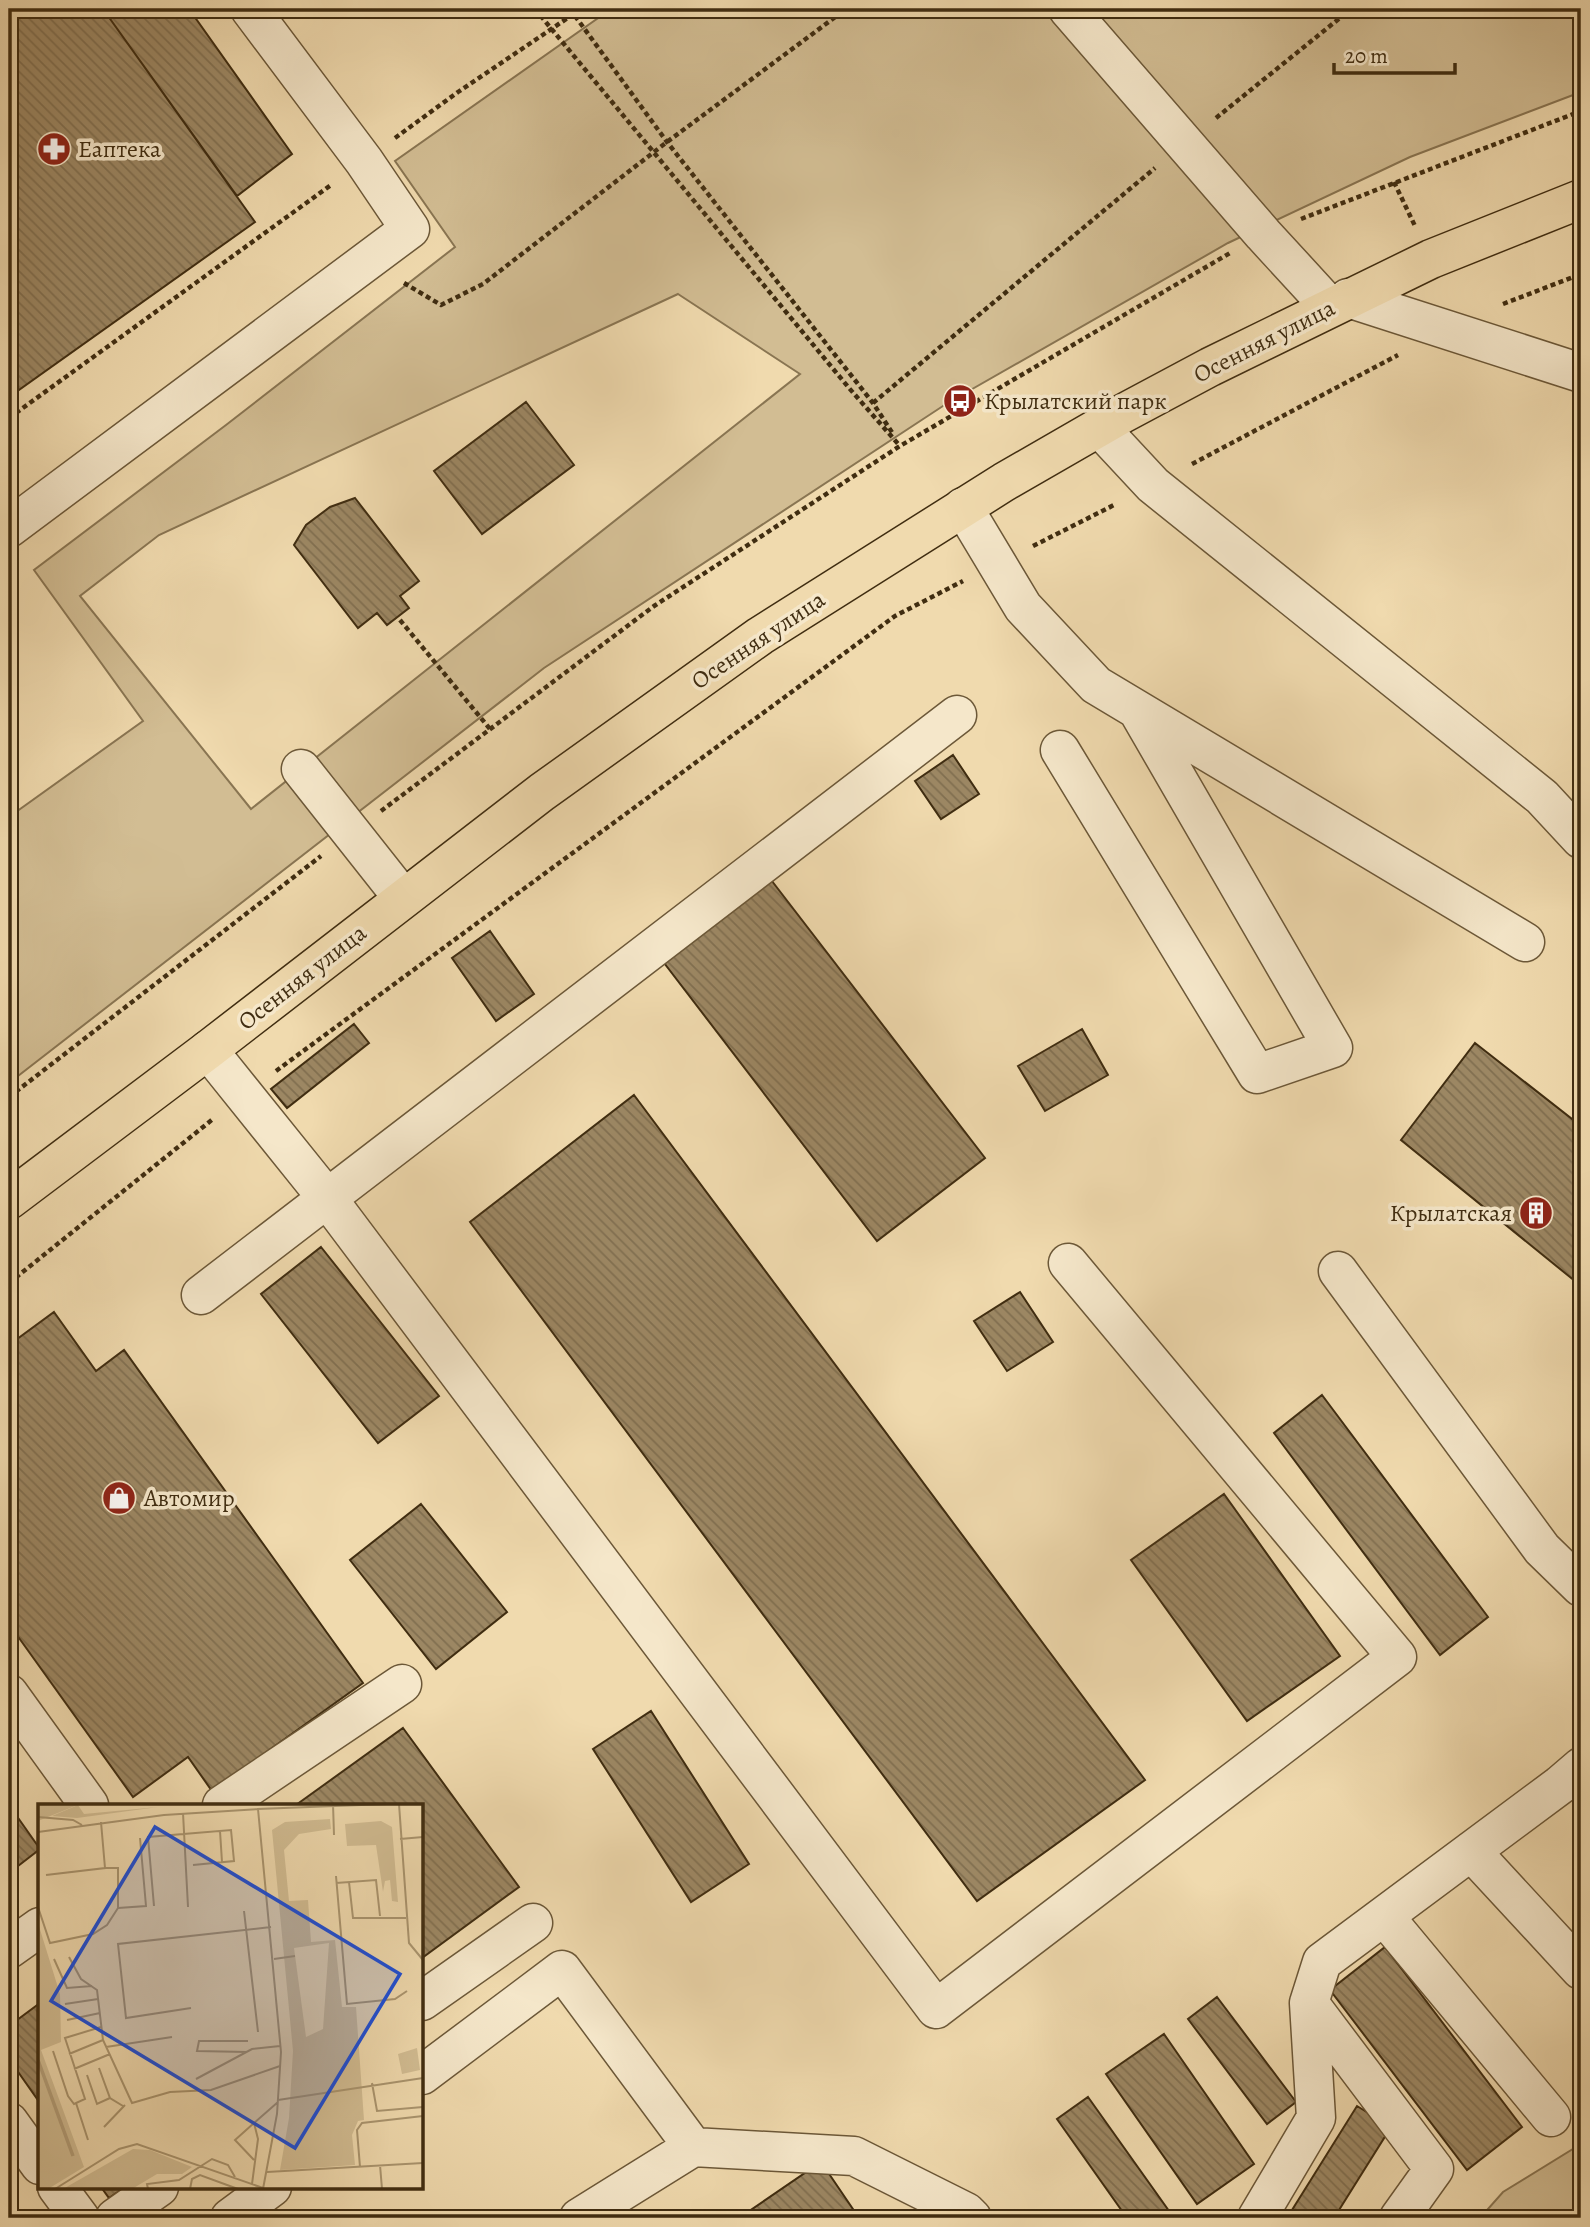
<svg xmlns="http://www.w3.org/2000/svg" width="1590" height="2227" font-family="Alegreya,serif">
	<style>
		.green { fill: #d2bd93; stroke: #897552; stroke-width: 2; fill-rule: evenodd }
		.building { fill: url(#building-back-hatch); stroke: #402d11; stroke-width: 2 }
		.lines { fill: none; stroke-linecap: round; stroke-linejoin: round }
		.minor-casing { stroke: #6c5838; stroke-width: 41 }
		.major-casing { stroke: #402d11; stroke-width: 41 }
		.path { stroke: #402d11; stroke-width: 4.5; stroke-dasharray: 5 3.5; stroke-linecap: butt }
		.minor { stroke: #f5e7ca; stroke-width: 38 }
		.major { stroke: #f0daae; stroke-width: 38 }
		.labels { text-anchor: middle; stroke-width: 7; stroke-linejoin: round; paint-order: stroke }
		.poi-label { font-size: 24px; fill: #402d11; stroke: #f5e7ca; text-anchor: start }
		.street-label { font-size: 24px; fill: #402d11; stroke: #f5e7ca }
		.inset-river { fill: none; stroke: #b49f79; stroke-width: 3.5 }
		.inset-road { fill: none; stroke: #aa956f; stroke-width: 2 }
		.view { fill: #1d4ed8; fill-opacity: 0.15; stroke: #1d4ed8; stroke-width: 3.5 }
		.inset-edge { fill: none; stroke: #402d11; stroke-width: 3.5 }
	</style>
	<defs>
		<pattern id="building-back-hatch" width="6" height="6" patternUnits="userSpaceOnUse" patternTransform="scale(1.75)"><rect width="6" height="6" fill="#9c8763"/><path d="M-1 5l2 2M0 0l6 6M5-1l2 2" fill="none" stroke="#816f50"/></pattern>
	</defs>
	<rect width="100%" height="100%" fill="#f0daae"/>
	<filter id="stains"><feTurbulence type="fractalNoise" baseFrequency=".00286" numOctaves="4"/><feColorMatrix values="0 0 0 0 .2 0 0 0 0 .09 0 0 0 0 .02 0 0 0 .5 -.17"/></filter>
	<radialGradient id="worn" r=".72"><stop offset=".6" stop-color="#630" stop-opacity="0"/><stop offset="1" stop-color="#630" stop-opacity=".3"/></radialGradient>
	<path class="green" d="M611,9H1581V92L1410,157L1228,243L946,404L544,668L9,1083V817L143,721L34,570L226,425L455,247L395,161ZM678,294L800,374L251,809L80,596L159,535Z
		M1581,2144V2218H1480L1503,2192Z"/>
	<path class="building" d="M9,9H103L255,222L9,397Z
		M103,9H189L292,154L237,196Z
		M526,402L574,465L482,534L434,471Z
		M355,498L419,581L400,596L409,608L387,625L377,613L358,628L294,545L306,525L330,507Z
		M953,755L979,794L941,819L915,781Z
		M765,872L985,1158L877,1241L658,955Z
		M490,931L534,994L496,1021L452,958Z
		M354,1024L369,1043L287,1108L271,1089Z
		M1082,1029L1108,1075L1045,1111L1018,1066Z
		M1475,1043L1581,1126V1286L1401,1140Z
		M634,1095L1145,1780L977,1901L470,1222Z
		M321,1247L439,1396L378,1443L261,1294Z
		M1020,1292L1053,1342L1007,1371L974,1321Z
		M54,1312L96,1371L124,1350L363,1683L212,1791L188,1757L133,1797L9,1624V1345Z
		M1322,1395L1488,1617L1440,1655L1274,1433Z
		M1224,1494L1340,1656L1247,1721L1131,1560Z
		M421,1504L507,1612L436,1669L350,1560Z
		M651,1711L749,1864L691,1902L593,1749Z
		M403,1728L519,1887L422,1958V1805H296Z
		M9,1805L40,1849L9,1873Z
		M1385,1947L1522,2127L1467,2170L1330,1990Z
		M1217,1997L1296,2102L1267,2124L1188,2019Z
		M40,2003V2103L9,2059V2026Z
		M1164,2034L1254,2164L1197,2204L1106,2074Z
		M1088,2097L1174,2218H1127L1057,2119Z
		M1357,2106L1391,2127L1334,2218H1287Z
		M821,2162L859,2218H739Z
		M101,2187H125L109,2198Z"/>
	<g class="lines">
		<g class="minor-casing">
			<path id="minor" d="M1068,9L1263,234L1330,307
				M1348,298L1581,373
				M1099,427L1153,485L1542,797L1581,839
				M963,507L1023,607L1096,685L1525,942
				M9,528L410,229L364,161L250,9
				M1060,750L1257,1074L1333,1048L1138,711
				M301,769L403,898
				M208,1050L327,1198L936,2009L1397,1657L1068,1263
				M1338,1271L1542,1549L1581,1587
				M201,1295L957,715
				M9,1694L89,1805
				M222,1805L402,1684
				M1471,1851L1581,1970
				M1384,1916L1551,2117
				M9,1949L40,1927
				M422,2001L533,1923
				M1309,2003L1434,2169L1399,2218
				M422,2075L562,1970L693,2147
				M9,2122L40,2165
				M57,2187L80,2218
				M115,2218L159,2187
				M230,2218L272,2187
				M579,2218L693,2147L854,2156L966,2212L972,2218
				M1257,2218L1316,2118L1309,2003L1322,1962L1560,1785L1581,1767"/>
		</g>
		<g class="major-casing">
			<path id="major" d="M9,1200L208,1050L542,792L760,636L1004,482L1122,414L1210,367L1431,259L1581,199"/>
		</g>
		<path class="path" d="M535,9L849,388L900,446
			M570,9L667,142L873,403L893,434
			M1216,118L1351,9
			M395,138L458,92L581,9
			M1394,182L1415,226
			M1301,219L1581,111
			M404,283L441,305L483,284L667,142L846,9
			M1503,304L1581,274
			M873,403L1155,168
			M9,418L331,185
			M1192,464L1398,355
			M1033,546L1116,504
			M400,620L490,729
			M381,811L654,606L900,446L1230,253
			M276,1071L895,616L963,581
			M9,1097L321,856
			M9,1283L213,1119"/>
		<use href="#minor" class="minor"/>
		<use href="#major" class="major"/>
	</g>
	<defs>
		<g id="pharmacy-disc" transform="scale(1.75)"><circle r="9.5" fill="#8f2418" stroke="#f5e7ca"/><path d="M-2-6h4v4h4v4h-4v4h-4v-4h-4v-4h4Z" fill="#fff"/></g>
		<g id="bus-disc" transform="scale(1.75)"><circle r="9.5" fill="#8f2418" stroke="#f5e7ca"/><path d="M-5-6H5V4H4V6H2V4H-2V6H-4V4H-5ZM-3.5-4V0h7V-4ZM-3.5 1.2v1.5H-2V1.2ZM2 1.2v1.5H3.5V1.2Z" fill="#fff"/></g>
		<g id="building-disc" transform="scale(1.75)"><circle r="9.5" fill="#8f2418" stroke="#f5e7ca"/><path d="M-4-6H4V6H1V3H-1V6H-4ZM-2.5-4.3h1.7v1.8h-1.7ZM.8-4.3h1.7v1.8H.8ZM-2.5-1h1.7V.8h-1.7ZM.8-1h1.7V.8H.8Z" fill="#fff"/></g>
		<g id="shop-disc" transform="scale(1.75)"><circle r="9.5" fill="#8f2418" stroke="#f5e7ca"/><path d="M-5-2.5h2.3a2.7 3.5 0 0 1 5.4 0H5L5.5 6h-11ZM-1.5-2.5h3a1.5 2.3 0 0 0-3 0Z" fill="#fff"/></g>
	</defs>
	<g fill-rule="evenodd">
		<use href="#pharmacy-disc" x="54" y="149"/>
		<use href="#bus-disc" x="960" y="401"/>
		<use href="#building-disc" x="1536" y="1213"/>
		<use href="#shop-disc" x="119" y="1498"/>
	</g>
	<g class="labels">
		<g class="poi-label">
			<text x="78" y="157">Еаптека</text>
			<text x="984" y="409">Крылатский парк</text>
			<text x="1512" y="1221" text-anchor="end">Крылатская</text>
			<text x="144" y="1506">Автомир</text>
		</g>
		<g class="street-label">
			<text transform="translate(1264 341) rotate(-27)" y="8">Осенняя улица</text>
			<text transform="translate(758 640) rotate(-34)" y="8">Осенняя улица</text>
			<text transform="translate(302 977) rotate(-38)" y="8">Осенняя улица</text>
		</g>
	</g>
	<g transform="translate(38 1804)">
		<rect width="385" height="385" fill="#f0daae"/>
		<path d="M40,1L46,10L120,3L39,14L14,12ZM292,15L293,25L261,30L246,46L251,97L270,96L273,138L297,136L304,203H318L326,316L320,317L314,331L317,361L242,366L251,314L255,247L234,26L247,18ZM291,139L285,225L268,233L256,144ZM0,119L22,190L23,238L3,246L46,363L10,385H0ZM379,244L382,266L364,270L360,250Z" fill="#d2bd93" fill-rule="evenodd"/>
		<path d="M0,0H42L0,17ZM343,17L354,23L360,98L354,97L352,76L347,77L345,88L338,41L309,42L307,20ZM95,345L112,346L154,363L144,370H119L94,385H25Z" fill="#d2bd93"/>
		<path class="inset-river" d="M0,256L35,352"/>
		<path class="inset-road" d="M295,0L296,31M361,0L371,139L385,156M145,9L150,103M0,13L35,16L44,21M182,27L184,58M0,28L126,11L220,5M362,35L385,33M8,71L67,64L63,18M298,72L309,200L357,195L369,187M311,78L315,114H368M298,79L338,76L342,112M116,102L110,33L193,26L196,57L155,61M0,103L12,139L55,130L69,121L80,104V64H67M80,104L108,102L102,34M206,107L220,228M31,153L43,175L59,186L65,236L94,299L132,288L173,286L242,262M16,155L29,184L54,182M236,155L257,152M27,200L60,195M153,204L88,214L80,140L233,123M29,216L62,209M68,243L134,233M15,247L30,292L36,300L47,295L27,234L63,223M209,248L159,247L161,237H210M31,250L65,236M61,264L72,294L85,302M36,265L72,250M49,271L59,300L72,294M158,275L214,245L242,242M334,279L339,307L385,303M240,296L385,274M38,299L50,336M66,323L87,301M216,356L197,336L216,319M342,361L344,385M322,363L319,326L324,319L385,312M229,368L385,359M214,380L220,335L216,319L240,298M17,385L81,345L99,340L225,384M110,385L109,380L141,376L174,355L190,361L197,373M152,385L154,375L162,371L200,385M225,385L239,310L243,248L220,5L349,0"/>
		<path class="view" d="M117,23L362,170L257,344L13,197Z"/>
		<rect width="385" height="385" class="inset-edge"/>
	</g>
	<rect width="1590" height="2227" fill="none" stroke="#f0daae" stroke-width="35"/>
	<rect x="10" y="10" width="1569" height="2206" fill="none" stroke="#402d11" stroke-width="3.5"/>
	<rect x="18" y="18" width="1555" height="2192" fill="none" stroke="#402d11" stroke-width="2"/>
	<path d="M1334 63v10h121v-10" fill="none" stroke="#402d11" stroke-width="3.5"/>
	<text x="1345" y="63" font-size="21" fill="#402d11" stroke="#f5e7ca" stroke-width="5" paint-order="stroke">20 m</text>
	<rect width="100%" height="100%" filter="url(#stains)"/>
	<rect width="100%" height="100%" fill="url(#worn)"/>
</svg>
